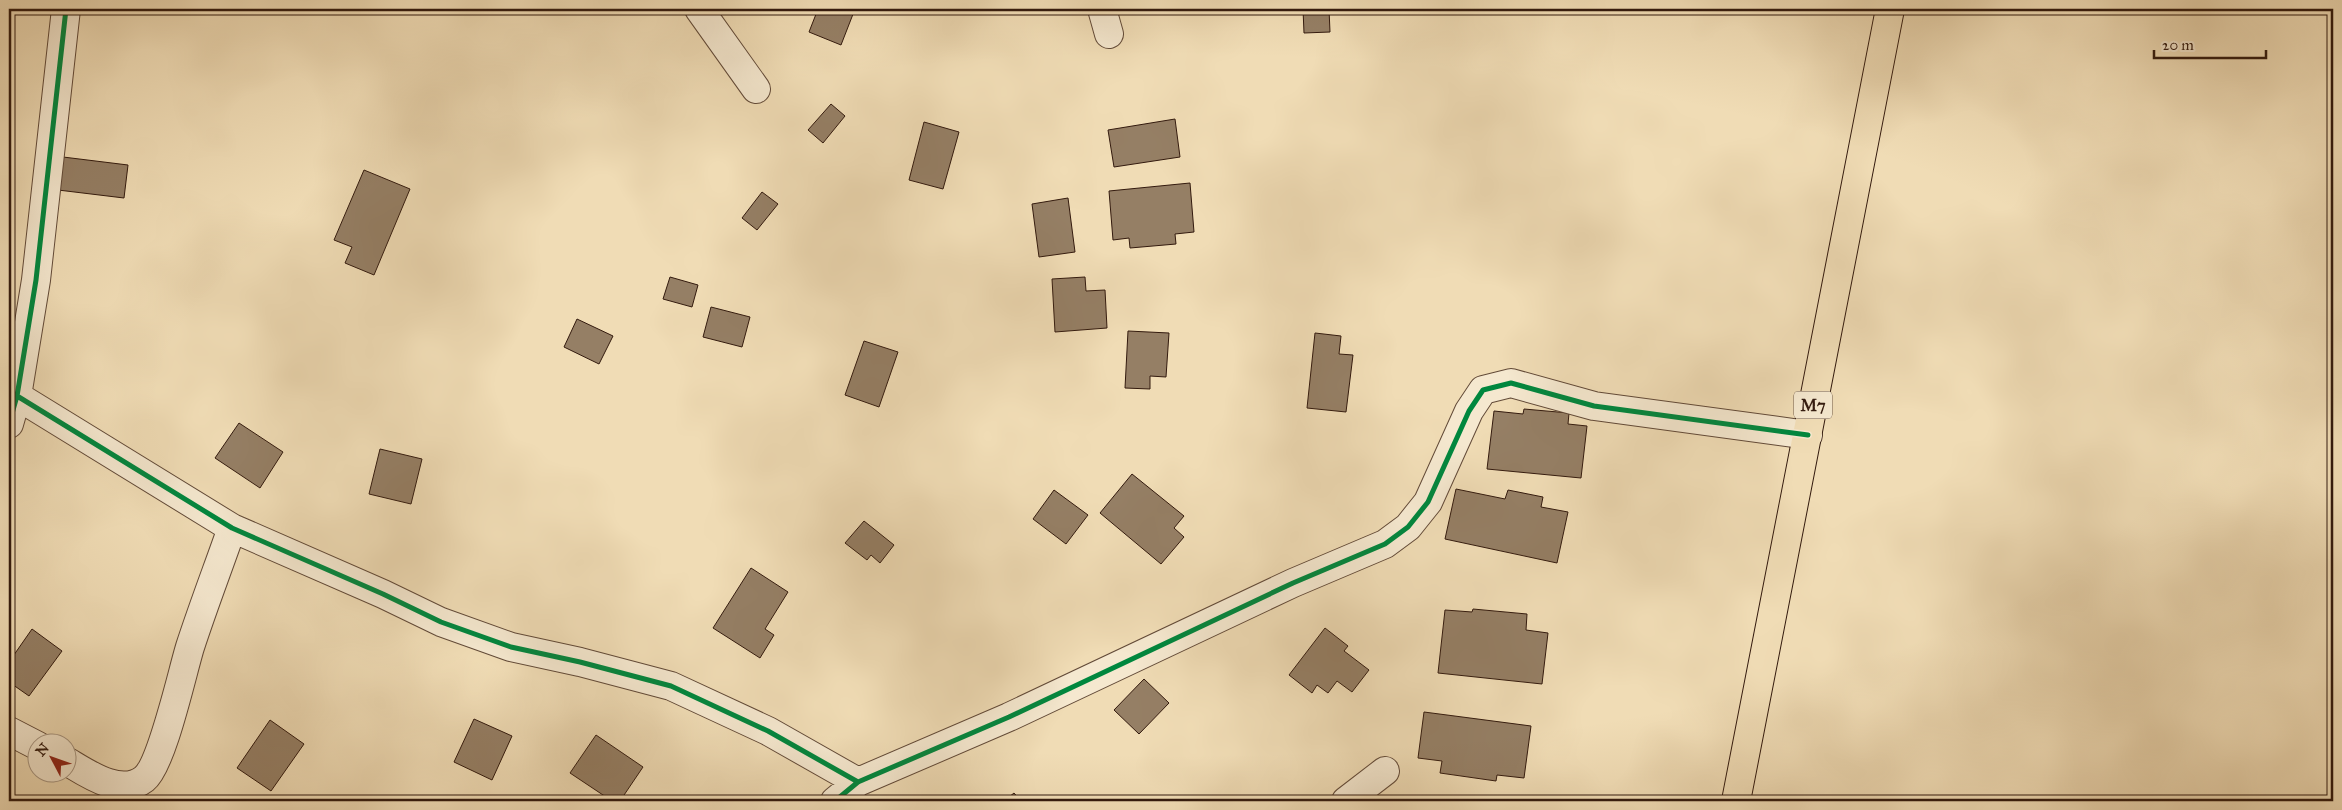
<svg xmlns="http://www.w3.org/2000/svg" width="2342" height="810" font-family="'IM FELL Great Primer',serif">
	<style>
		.building { fill: #957f65; stroke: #331a0e }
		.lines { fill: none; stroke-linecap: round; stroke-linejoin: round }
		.minor-casing { stroke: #624a38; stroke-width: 30 }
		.major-casing { stroke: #331a0e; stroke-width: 30 }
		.minor { stroke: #f5e8cf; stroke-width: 28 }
		.major { stroke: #f0dcb5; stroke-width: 28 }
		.cycleway-casing { stroke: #f5e8cf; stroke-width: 8 }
		.cycleway { stroke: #00873e; stroke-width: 5 }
		.labels { text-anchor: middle; stroke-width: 4; stroke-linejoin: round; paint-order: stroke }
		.shield { fill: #f5e8cf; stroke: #6d5848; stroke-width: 1 }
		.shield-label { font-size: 16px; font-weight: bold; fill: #331a0e }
	</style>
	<rect width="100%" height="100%" fill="#f0dcb5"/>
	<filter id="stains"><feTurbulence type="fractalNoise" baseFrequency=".004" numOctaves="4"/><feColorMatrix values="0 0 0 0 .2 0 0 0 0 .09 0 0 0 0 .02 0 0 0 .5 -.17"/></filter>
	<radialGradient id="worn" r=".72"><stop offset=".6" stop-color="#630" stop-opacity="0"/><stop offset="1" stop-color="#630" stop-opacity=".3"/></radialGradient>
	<path class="building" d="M818,9H855L841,45L809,32Z
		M1303,9H1329L1330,32L1304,33Z
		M831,104L845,116L823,143L808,130Z
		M1175,119L1180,157L1114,167L1108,130Z
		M924,122L959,132L943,189L909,180Z
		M63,157L128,165L124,198L58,190Z
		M364,170L410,189L374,275L345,263L352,247L334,240Z
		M1190,183L1194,232L1175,234L1176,244L1130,248L1129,238L1113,240L1109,191Z
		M762,192L778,204L757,230L742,218Z
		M1068,198L1075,252L1039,257L1032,204Z
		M670,277L698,285L692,307L663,299Z
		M1085,277L1086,291L1105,290L1107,328L1055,332L1052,279Z
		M711,307L750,317L742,347L703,337Z
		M577,319L613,336L599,364L564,347Z
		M1128,331L1169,333L1166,377L1150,376V389L1125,388Z
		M1315,333L1341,336L1339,354L1353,355L1346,412L1307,408Z
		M864,341L898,352L879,407L845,395Z
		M1524,409L1569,413L1568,424L1587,426L1581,478L1487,469L1494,411L1523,414Z
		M239,423L283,452L260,488L215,458Z
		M380,449L422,459L411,504L369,494Z
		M1132,474L1184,516L1174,528L1184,537L1161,564L1100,513Z
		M1456,489L1505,499L1508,490L1543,497L1541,507L1568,512L1557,563L1445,539Z
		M1054,490L1088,515L1066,544L1033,519Z
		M864,521L894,545L880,563L871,555L867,560L845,543Z
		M751,568L788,592L765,629L774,635L760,658L713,628Z
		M1473,609L1527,614L1526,630L1548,633L1542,684L1438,673L1445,610L1472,612Z
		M1325,628L1348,646L1344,651L1369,670L1352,692L1337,681L1328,693L1317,685L1312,693L1289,675Z
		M32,629L62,651L29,696L9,682V662Z
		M1144,679L1169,703L1139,734L1114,710Z
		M1424,712L1531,726L1524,778L1497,775L1496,781L1440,773L1442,761L1418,758Z
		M474,719L512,736L492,780L454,762Z
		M270,720L304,744L271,791L237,768Z
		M596,735L643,767L620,801H612L570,773Z
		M1014,793L1021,801H1004Z"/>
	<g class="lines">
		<g class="minor-casing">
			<path id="minor" d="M699,9L756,89
				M1102,9L1109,34
				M9,391L232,528L383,594L441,622L511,647L580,662L671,686L768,731L858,782
				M9,424L17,396L36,280L66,9
				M9,731L38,746
				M68,762C88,774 121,797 144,779C162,765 182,673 190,647C203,607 218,568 232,528
				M835,801L858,782L1009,717L1293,583L1385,544L1408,527L1428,502L1469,411L1483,390L1511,383L1594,406L1808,435
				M1346,801L1385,771"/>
		</g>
		<g class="major-casing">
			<path id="major" d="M1736,801L1890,9"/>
		</g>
		<use href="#minor" class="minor"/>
		<use href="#major" class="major"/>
		<g class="cycleway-casing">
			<path id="cycleway" d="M9,391L232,528L383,594L441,622L511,647L580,662L671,686L768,731L858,782
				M9,424L17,396L36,280L66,9
				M835,801L858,782L1009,717L1293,583L1385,544L1408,527L1428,502L1469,411L1483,390L1511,383L1594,406L1808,435"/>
		</g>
		<use href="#cycleway" class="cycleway"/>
	</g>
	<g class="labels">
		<rect class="shield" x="1794" y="391.5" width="38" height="27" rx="4"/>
		<g class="shield-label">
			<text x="1813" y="411">M7</text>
		</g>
	</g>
	<rect width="2342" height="810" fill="none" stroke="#f0dcb5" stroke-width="30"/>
	<rect x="10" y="10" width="2322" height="790" fill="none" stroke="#331a0e" stroke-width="2.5"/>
	<rect x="15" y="15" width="2312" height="780" fill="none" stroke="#331a0e"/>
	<g transform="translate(52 758) rotate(311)"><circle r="24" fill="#f5e8cf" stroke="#a79682"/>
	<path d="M0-4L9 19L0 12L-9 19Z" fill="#8f2418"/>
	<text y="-8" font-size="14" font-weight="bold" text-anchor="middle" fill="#331a0e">N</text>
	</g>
	<path d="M2154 50v8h112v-8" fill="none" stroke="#331a0e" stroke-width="2.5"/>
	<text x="2162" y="50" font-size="15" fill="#331a0e" stroke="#f5e8cf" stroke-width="4" paint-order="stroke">20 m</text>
	<rect width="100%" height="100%" filter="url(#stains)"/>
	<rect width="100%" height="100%" fill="url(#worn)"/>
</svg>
